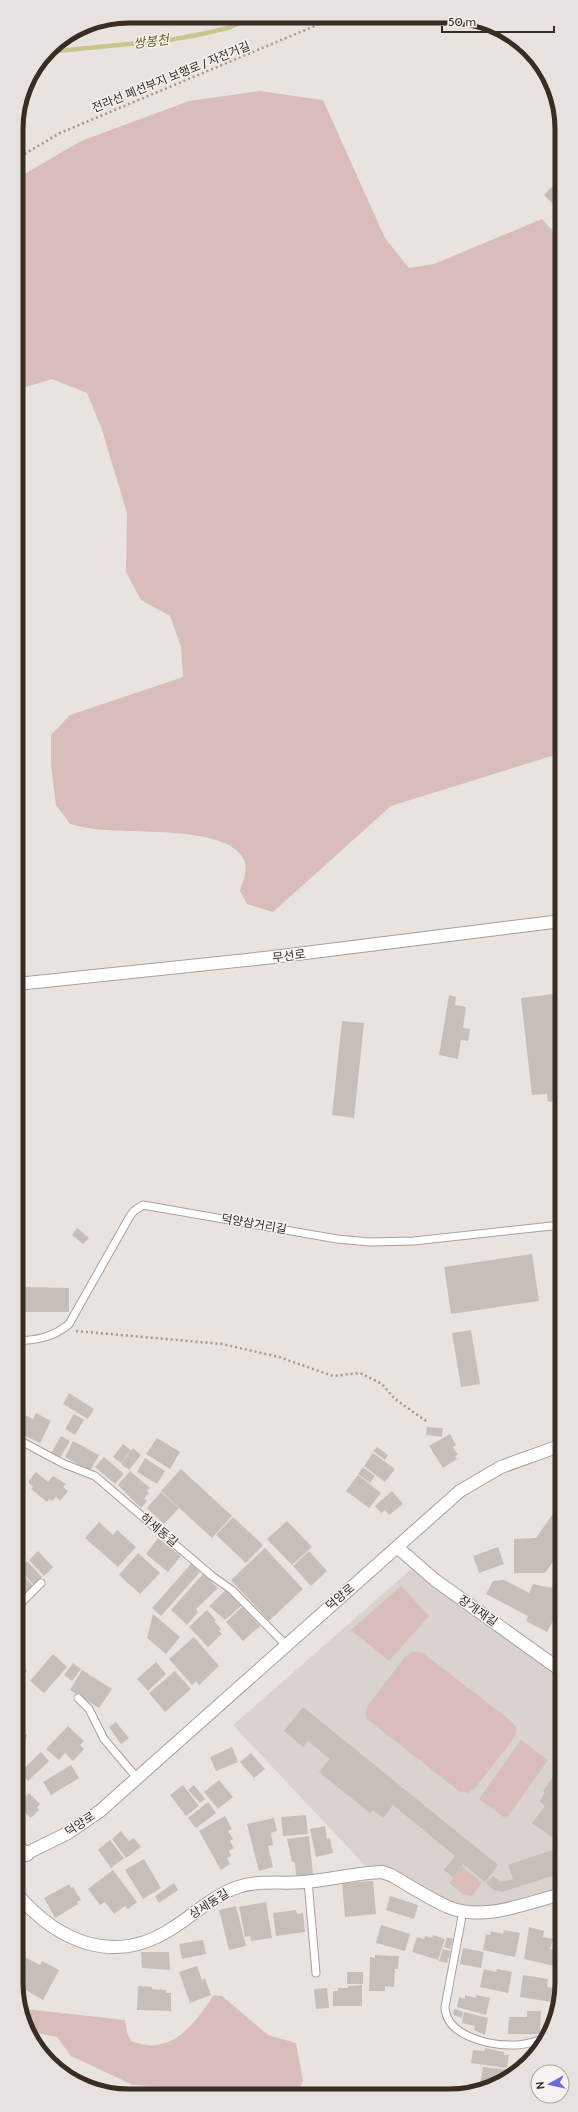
<svg xmlns="http://www.w3.org/2000/svg" width="578" height="2112" font-family="Cabin,'Noto Sans KR',sans-serif">
	<style>
		.built { fill: #d9d2ce }
		.green { fill: #d8bdbb }
		.lines { fill: none; stroke-linecap: round; stroke-linejoin: round }
		.stream { stroke: #c8c58e; stroke-width: 4.5 }
		.building { fill: #c6beb9 }
		.lane-casing { stroke: #a9a19c; stroke-width: 9 }
		.street-casing { stroke: #a9a19c; stroke-width: 14 }
		.secondary-casing { stroke: #aaa097; stroke-width: 14 }
		.path { stroke: #a99684; stroke-width: 2.5; stroke-dasharray: 2 3; stroke-linecap: butt }
		.lane { stroke: #fff; stroke-width: 7 }
		.street { stroke: #fff; stroke-width: 12 }
		.secondary { stroke: #fff; stroke-width: 12 }
		.labels { text-anchor: middle; stroke-width: 3; stroke-linejoin: round; paint-order: stroke }
		.street-label { font-size: 12px; fill: #372d23; stroke: #f6f2f0 }
		.water-label { font-size: 13px; font-style: italic; fill: #6c6924; stroke: #f6f2f0 }
		.rim { fill: none; stroke: #372d23; stroke-width: 5 }
	</style>
	<rect width="100%" height="100%" fill="#e9e3e0"/>
	<path class="built" d="M417,1564L562,1671V1894L463,1911L372,1873L233,1725Z"/>
	<path class="green" d="M260,91L323,100L385,238L409,268L434,264L542,219L561,240V753L391,806L273,912L247,904L240,891C243,880 249,869 243,858C225,825 128,834 94,829C86,828 78,826 70,824L56,805L51,766V735L70,715L183,677L181,647L170,616L141,600L126,572L127,513L102,430L87,393L52,379L16,390V179L81,141L189,101Z
		M401,1586L429,1616L389,1661L351,1630Z
		M414,1651L423,1653L511,1721C517,1726 518,1732 514,1738L475,1788L468,1793L459,1791L367,1719L366,1712L368,1705L406,1656Z
		M521,1740L548,1760L506,1819L479,1799Z
		M462,1866L482,1883L472,1896L464,1895L449,1883Z
		M214,1995L222,1996L268,2035L296,2043L303,2080L298,2094H208L206,2087H165L133,2085L71,2056L57,2037L32,2032L20,2005L26,2009L125,2020L127,2032L131,2041C172,2057 194,2024 214,1995Z"/>
	<g class="lines">
		<path class="stream" d="M47,52L169,40L197,35L228,28L253,17"/>
	</g>
	<path class="building" d="M561,177V212L544,195Z
		M554,994L561,1061V1100L548,1102L547,1094L532,1095L521,998Z
		M449,995L456,997L455,1005L466,1007L463,1028L470,1029L468,1041L461,1040L458,1059L439,1055Z
		M342,1021L364,1023L354,1118L332,1115Z
		M77,1228L89,1238L83,1244L72,1235Z
		M532,1254L539,1301L451,1314L444,1267Z
		M25,1287L69,1288V1312H25Z
		M471,1330L480,1384L461,1387L452,1333Z
		M17,1391L23,1393L17,1407Z
		M69,1393L94,1409L88,1419L63,1404Z
		M21,1413L33,1419L36,1413L51,1421L40,1443L17,1432V1421Z
		M74,1414L84,1420L75,1435L65,1429Z
		M427,1427L443,1428L442,1437L426,1435Z
		M450,1434L456,1445L453,1447L458,1455L455,1456L457,1459L443,1468L429,1446Z
		M61,1436L70,1441L60,1458L51,1453Z
		M157,1438L180,1452L170,1469L146,1454Z
		M73,1441L99,1455L90,1471L65,1457Z
		M123,1444L131,1450L121,1463L113,1457Z
		M377,1447L388,1455L385,1460L373,1451Z
		M133,1448L141,1455L129,1470L121,1464Z
		M373,1453L395,1469L385,1482L364,1466Z
		M104,1457L124,1474L115,1484L95,1467Z
		M145,1458L165,1471L157,1484L137,1472Z
		M363,1467L375,1476L370,1483L358,1474Z
		M181,1469L232,1516L212,1538L161,1491Z
		M130,1471L150,1488L147,1491L149,1493L144,1498L147,1501L141,1508L118,1485Z
		M36,1472L48,1482L53,1476L66,1484L63,1487L68,1491L60,1501L56,1497L52,1501L49,1499L47,1502L31,1489L33,1487L28,1482Z
		M358,1475L381,1493L369,1508L346,1491Z
		M392,1491L403,1504L389,1515L385,1510L381,1513L375,1506Z
		M161,1492L179,1508L164,1524L147,1508Z
		M562,1501V1549L545,1573H514V1539L536,1538Z
		M233,1517L263,1545L246,1563L216,1535Z
		M287,1521L312,1547L292,1565L267,1539Z
		M99,1522L113,1535L117,1530L136,1547L118,1567L85,1538Z
		M158,1538L181,1556L168,1572L146,1554Z
		M498,1547L504,1564L479,1573L473,1556Z
		M265,1548L303,1589L269,1621L231,1580Z
		M38,1551L53,1567L44,1576L29,1560Z
		M309,1551L327,1571L311,1586L293,1566Z
		M138,1553L160,1573L140,1594L119,1575Z
		M27,1561L42,1577L34,1585L19,1569Z
		M191,1564L200,1572L161,1616L152,1608Z
		M562,1568V1604L547,1632L526,1621L528,1616L486,1594L493,1581L504,1580L529,1593L533,1584L551,1588Z
		M203,1574L218,1588L196,1609L198,1612L187,1625L171,1610Z
		M24,1576L33,1586L21,1596L17,1592V1583Z
		M226,1590L241,1606L225,1620L209,1606Z
		M242,1607L260,1626L243,1641L226,1622Z
		M207,1610L216,1620L214,1621L221,1629L219,1631L222,1634L208,1647L189,1627Z
		M153,1614L180,1637L166,1654L147,1638Z
		M194,1637L219,1666L199,1685L196,1681L192,1685L169,1659Z
		M53,1654L67,1667L44,1693L30,1681Z
		M17,1659L27,1671L17,1679Z
		M156,1662L166,1674L148,1691L137,1679Z
		M73,1663L81,1669L72,1681L64,1675Z
		M82,1670L112,1689L99,1708L70,1690Z
		M175,1671L191,1689L165,1712L149,1693Z
		M303,1707L498,1865L485,1882L463,1864L453,1877L444,1870L455,1856L393,1805L383,1818L373,1810L370,1813L319,1772L330,1759L308,1741L303,1747L284,1731Z
		M116,1722L129,1738L121,1744L109,1727Z
		M68,1726L84,1741L80,1745L84,1749L73,1761L65,1753L59,1760L46,1749Z
		M17,1731L27,1735L17,1764Z
		M232,1747L238,1762L216,1771L210,1757Z
		M41,1752L49,1761L28,1781L20,1772Z
		M251,1753L265,1769L254,1778L240,1762Z
		M71,1765L79,1778L51,1795L43,1782Z
		M562,1772V1844L532,1823L545,1806L540,1801L545,1792L543,1791L553,1777L555,1778Z
		M219,1780L233,1797L218,1809L204,1792Z
		M183,1785L199,1806L186,1816L170,1795Z
		M194,1785L205,1799L200,1803L188,1790Z
		M29,1793L40,1804L37,1808L39,1810L31,1818L18,1806Z
		M208,1802L216,1813L196,1828L188,1818Z
		M306,1815L308,1834L283,1836L281,1817Z
		M225,1816L232,1829L228,1831L233,1839L230,1841L234,1848L229,1851L231,1856L227,1858L230,1864L221,1870L199,1831Z
		M274,1818L277,1831L271,1833L273,1845L268,1846L273,1867L259,1871L247,1824Z
		M325,1826L327,1839L330,1838L333,1853L316,1857L310,1829Z
		M121,1831L129,1841L134,1838L141,1847L126,1858L112,1839Z
		M309,1836L313,1874L296,1876L295,1862H292L287,1839Z
		M110,1840L124,1858L111,1868L98,1850Z
		M562,1847V1873L502,1892L494,1890L486,1883L493,1876L501,1882L513,1879L508,1865Z
		M144,1859L161,1888L143,1899L125,1870Z
		M113,1870L137,1902L128,1909L125,1906L114,1914L105,1902L100,1905L88,1889Z
		M373,1881L376,1914L345,1917L342,1883Z
		M174,1883L178,1890L159,1903L155,1896Z
		M69,1884L71,1888L73,1887L81,1900L77,1902L78,1904L55,1918L44,1898Z
		M390,1896L418,1905L414,1919L386,1910Z
		M266,1902L272,1938L251,1941L250,1936L245,1937L239,1907Z
		M236,1906L246,1946L229,1950L219,1910Z
		M296,1910L297,1914L303,1913L305,1932L276,1936L273,1913Z
		M381,1925L410,1934L405,1951L376,1943Z
		M529,1927L544,1931L543,1937L553,1939L550,1949L555,1950L554,1955H557L554,1966L524,1959Z
		M504,1930L520,1933L515,1957L483,1950L486,1934L490,1935L491,1931L503,1934Z
		M433,1935L445,1939L438,1960L412,1952L417,1937L424,1939L425,1936L432,1938Z
		M447,1937L453,1939L450,1949L444,1947Z
		M203,1940L206,1954L182,1959L179,1944Z
		M463,1948L484,1952L481,1968L460,1964Z
		M443,1949L451,1951L447,1963L439,1961Z
		M141,1952H169L170,1970L142,1968Z
		M19,1954L40,1965L42,1961L59,1970L43,2000L17,1985V1958Z
		M375,1955L399,1956L398,1969H395L394,1987L385,1986V1991H369L370,1957L375,1958Z
		M197,1966L202,1980L205,1978L211,1995L190,2003L179,1972Z
		M484,1969L496,1972L497,1969L512,1972L508,1993L480,1987Z
		M347,1972H363V1984H347Z
		M523,1975L548,1979L547,1987L554,1988L552,2002L520,1997Z
		M362,1985V2006H333V1991H338V1988H348V1986Z
		M138,1986L152,1987V1989L166,1990V1993H171V2011L137,2010Z
		M558,1987H562L559,2001L553,2000L555,1989H557Z
		M327,1988L329,2008L316,2009L314,1989Z
		M465,1995L476,1998V1995L490,1998L486,2015L457,2007L459,1997L465,1999Z
		M454,2009L463,2012L462,2018L453,2015Z
		M527,2011H541L540,2034H508L509,2017H527Z
		M464,2012L488,2018L485,2035L474,2030L475,2026L462,2023Z
		M485,2048L504,2052V2055H509L507,2068L471,2063L473,2050L484,2051Z
		M483,2067L510,2070V2076L499,2084L493,2086L480,2084Z"/>
	<g class="lines">
		<g class="lane-casing">
			<path id="lane" d="M17,1341C37,1340 54,1337 69,1324L130,1216L134,1211L143,1205L337,1239L370,1242L414,1241L561,1225
				M17,1439L64,1464L95,1476L212,1576L232,1590L285,1644
				M17,1607L41,1583
				M78,1698L89,1709L104,1739L137,1778
				M308,1881L316,1973
				M463,1911L445,2007C446,2037 492,2046 516,2045C527,2045 536,2041 546,2038"/>
		</g>
		<g class="street-casing">
			<path id="street" d="M17,1308V1309
				M17,1845L27,1855
				M17,1894C58,1942 114,1966 171,1929C194,1915 212,1896 238,1887C259,1880 282,1884 304,1882C330,1880 355,1873 382,1872L391,1875C410,1886 428,1898 448,1907C484,1922 526,1903 562,1894"/>
		</g>
		<g class="secondary-casing">
			<path id="secondary" d="M17,984L265,958L561,921
				M397,1547L435,1580L562,1671
				M17,1858L68,1833L100,1811L460,1491L501,1467L562,1445"/>
		</g>
		<path class="path" d="M16,159L60,133L336,17
			M76,1331L222,1344L279,1357L333,1376L360,1373L382,1384L395,1399L426,1421"/>
		<use href="#lane" class="lane"/>
		<use href="#street" class="street"/>
		<use href="#secondary" class="secondary"/>
	</g>
	<g class="labels">
		<g class="street-label">
			<text transform="translate(171 77) rotate(-22)" y="4">전라선 폐선부지 보행로 / 자전거길</text>
			<text transform="translate(289 956) rotate(-7)" y="4">무선로</text>
			<text transform="translate(254 1224) rotate(10)" y="4">덕양삼거리길</text>
			<text transform="translate(159 1530) rotate(40)" y="4">하세동길</text>
			<text transform="translate(340 1597) rotate(-40)" y="4">덕양로</text>
			<text transform="translate(478 1611) rotate(35)" y="4">장개재길</text>
			<text transform="translate(80 1824) rotate(-34)" y="4">덕양로</text>
			<text transform="translate(209 1904) rotate(-32)" y="4">상세동길</text>
		</g>
		<g class="water-label">
			<text transform="translate(151 41) rotate(-7)" y="5">쌍봉천</text>
		</g>
	</g>
	<path d="M0 0H578V2112H0ZM129 23H449A106 106 0 0 1 555 129V1983A106 106 0 0 1 449 2089H129A106 106 0 0 1 23 1983V129A106 106 0 0 1 129 23Z" fill="#e7e2e0" fill-rule="evenodd"/>
	<path class="rim" d="M129 23H449A106 106 0 0 1 555 129V1983A106 106 0 0 1 449 2089H129A106 106 0 0 1 23 1983V129A106 106 0 0 1 129 23Z"/>
	<g transform="translate(550 2084) rotate(262)"><circle r="19" fill="#f6f2f0" stroke="#aaa39e"/>
	<path d="M0-3L7 15L0 10L-7 15Z" fill="#6b65e2"/>
	<text y="-6" font-size="11" font-weight="bold" text-anchor="middle" fill="#372d23">N</text>
	</g>
	<path d="M442 26v6h112v-6" fill="none" stroke="#372d23" stroke-width="2"/>
	<text x="448" y="26" font-size="12" fill="#372d23" stroke="#f6f2f0" stroke-width="3" paint-order="stroke">50 m</text>
</svg>
